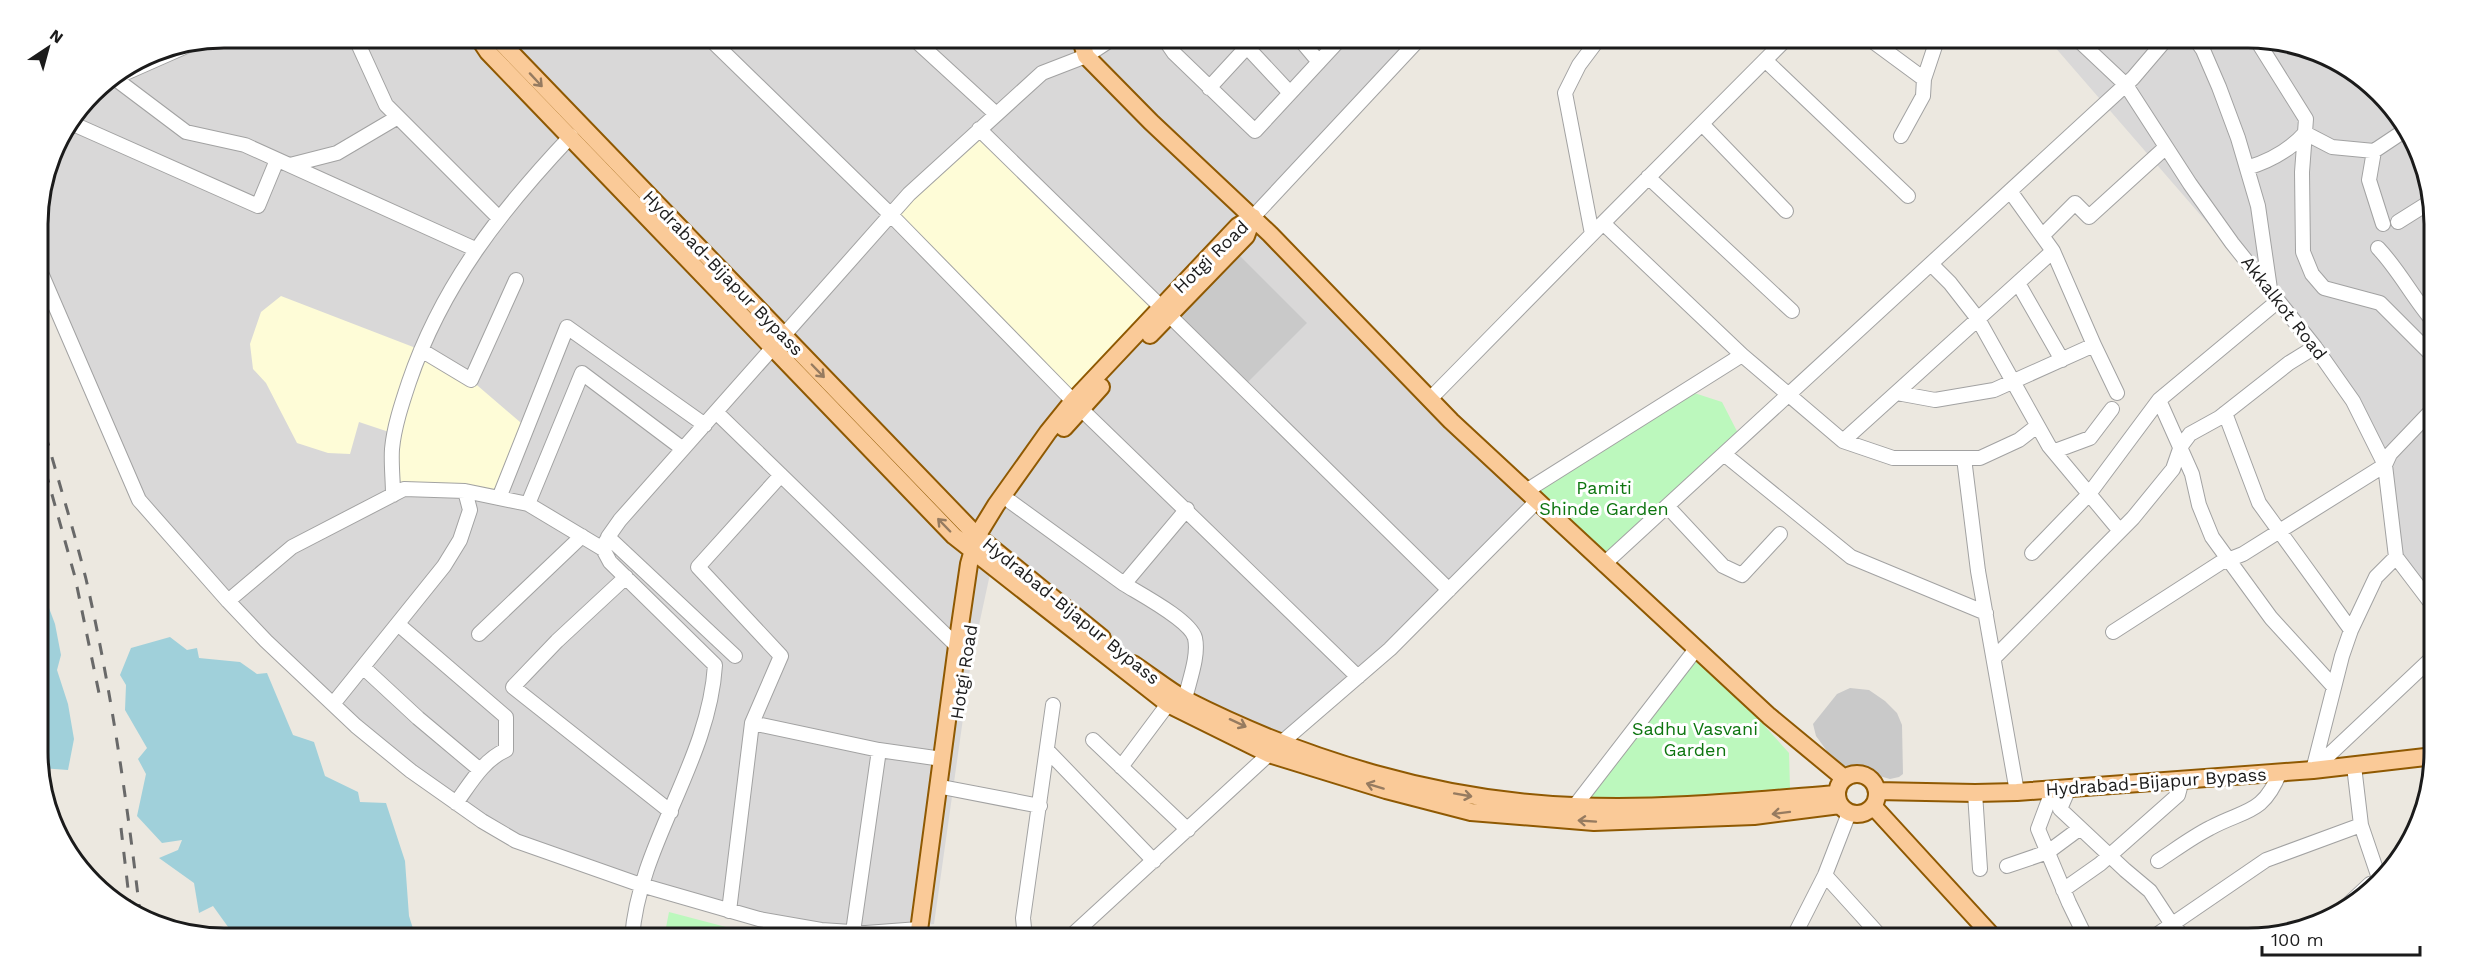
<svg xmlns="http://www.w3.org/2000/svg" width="2472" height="976" font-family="'Work Sans',sans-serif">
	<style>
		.residential { fill: #d9d8d8 }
		.education { fill: #fefcd7 }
		.religious { fill: #c9c9c9 }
		.park { fill: #bcf8bd }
		.water { fill: #a0d0da }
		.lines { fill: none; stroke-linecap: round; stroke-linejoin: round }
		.minor-casing { stroke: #a2a2a2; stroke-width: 16 }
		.major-casing { stroke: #8f5902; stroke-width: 20 }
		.minor { stroke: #fff; stroke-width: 14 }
		.major { stroke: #faca98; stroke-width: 16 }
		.rail { stroke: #696969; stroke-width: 3; stroke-dasharray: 12 12; stroke-linecap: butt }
		.oneway { stroke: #967b60 }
		.labels { text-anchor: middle; stroke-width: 6; stroke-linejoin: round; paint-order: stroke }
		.street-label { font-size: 18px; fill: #1b1b1b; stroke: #fff }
		.park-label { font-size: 18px; fill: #0d750f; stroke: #fff }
		.rim { fill: none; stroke: #1b1b1b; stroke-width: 3 }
	</style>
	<rect width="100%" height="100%" fill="#ece8e0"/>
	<path class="residential" d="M1080,37L1086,55L1113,38H1402L1410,49L1253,217L1537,501L1449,590L1281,743L1131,662L995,551L971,662L934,924L844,931L759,919L568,860L470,813L301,674L139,500L38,266V211L57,142L101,84L153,52L224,38Z
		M2248,37L2308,48L2352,69L2396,110L2433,199L2434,603L2396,557L2390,454L2315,347L2047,38Z"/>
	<path class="education" d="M979,129L1161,307L1073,401L891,215Z
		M281,296L421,350L471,380L527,428L499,498L404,489L392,461L395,434L359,422L350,454L328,453L297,443L266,383L253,369L250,344L261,312Z"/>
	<path class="religious" d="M1240,256L1307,323L1247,383L1179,317Z
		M1850,688L1869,690L1885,701L1897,713L1902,725L1903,774L1899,777L1890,779L1844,766L1827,751L1816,736L1813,724L1837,694Z"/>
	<path class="park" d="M1685,390L1722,402L1741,439L1604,564L1526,491Z
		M1696,649L1789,753L1790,788L1750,798L1584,806L1638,711Z
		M669,912L768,938H664Z"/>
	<path class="water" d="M46,600L55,624L61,655L57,670L68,704L74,739L68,770L41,768L40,601Z
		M170,637L187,650L197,648L199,658L240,662L257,674L267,673L293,735L314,742L325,776L358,792L360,802L386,803L405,861L409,916L416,938H236L213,906L199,913L194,883L159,858L178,850L182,840L162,843L137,816L146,774L138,759L147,748L125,710L126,685L120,675L131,648Z"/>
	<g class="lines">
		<g class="minor-casing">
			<path id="minor" d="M355,37L386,105L499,218
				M708,37L891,215L1073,401
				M912,37L996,114
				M1163,37L1174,53L1255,131L1342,37
				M1298,37L1319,62
				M1867,37L1924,79
				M2075,37L2126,85L2190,184L2232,243L2315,347L2353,401L2385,465L2396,557L2434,607
				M2194,37L2203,50L2219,87L2238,138L2258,206L2270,289
				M2256,39L2306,119L2302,172L2303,252L2312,274L2324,288L2380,303L2433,356
				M1247,47L1290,93
				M1765,60L1908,196
				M113,77L186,132L245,145L475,249
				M114,78L191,44
				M1209,88L1256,37
				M71,123L258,206L277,160
				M1702,124L1786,211
				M979,129L1161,307
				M1901,136L1923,96L1924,79L1938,37
				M2374,151L2369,180L2383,224
				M290,165L337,153L398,117
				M2247,168C2270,161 2289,151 2305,133L2332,147L2374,151L2404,131
				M1648,177L1792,311
				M1253,217L1421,37
				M2398,222L2433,200
				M1603,223L1788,37
				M1592,234L1565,93L1579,65L1600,37
				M2043,235L2075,203L2089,217L2166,147
				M2378,248C2399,270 2413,298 2433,321
				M1931,264L1950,283L1978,319L2049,446L2120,531
				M38,266L139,500L228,601
				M2018,283L2062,360
				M1169,315L1449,590
				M2094,345L2117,393
				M421,350L471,380L516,280
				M1897,393L1935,400L1994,390L2094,345L2053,251
				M1430,399L1603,223L1742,355
				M2159,400L2192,474L2199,505L2212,537L2271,618L2334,687
				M1081,409L1358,677
				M716,412L957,646
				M2225,413L2259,503L2351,630
				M1843,441L2053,251L2010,191
				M2055,451L2090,438L2112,409
				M1724,454L1851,557L1986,613
				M1964,458L1978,571L2017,792
				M1526,491L1742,355L1843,441L1893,458H1980L2019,440L2037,426
				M393,495C393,480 391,464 392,449C394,427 402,403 409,382C442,285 501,210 571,136
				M499,498L567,327L705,425
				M1011,502L1124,584L1187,509
				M528,504L582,373L683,449
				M1667,506L1723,566L1742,575L1780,534
				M606,541L603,549L610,562L715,665C709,762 639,843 632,938
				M603,549L528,504L465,491L404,489L292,547L228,601L266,641L356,726L411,771L482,821L516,841L641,885L759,919L821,930L866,933L919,929
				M2032,553L2089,494L2159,400L2278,301
				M1604,564L2133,78L2168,37
				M626,577L557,641L513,687L671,812
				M1124,584C1140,594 1190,620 1195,638C1199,656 1189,681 1185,699
				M399,625L506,717V750C483,760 470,784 456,803
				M2113,632L2220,563L2243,554L2385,465L2390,454L2433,409
				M479,634L582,536
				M735,656L608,537L620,520L909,194L1042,73L1086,56L1115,37
				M1994,658L2133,518L2173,469L2181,446L2190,434L2219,418L2289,363L2315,347
				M364,668L418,718L480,770
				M333,704L444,566L460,540L470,510L465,491
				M752,723L879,750L942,759
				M1093,740L1188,830
				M1047,750L1154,861
				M2354,766L2361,825L2380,881
				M1121,767L1168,704
				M2313,770L2342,656L2351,630L2376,577L2396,557
				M2313,770L2434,656
				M947,788L1040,806
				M2069,788L2060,809L2125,870L2150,891L2173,926L2185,938
				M2053,789L2038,829L2069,903L2086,938
				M1975,793L1980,869
				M1574,807L1696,649
				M2158,861C2175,850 2192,837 2210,828C2245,809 2263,815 2280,772
				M2007,866L2048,852L2079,829
				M1825,875L1882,938
				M2063,890L2100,864L2178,795L2182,780
				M2342,910L2370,884L2380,881
				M729,911L752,723L781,656L698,567L781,475
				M853,932L879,750
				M1025,938L1023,918L1053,705
				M1069,938L1281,743L1390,649L1537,501
				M1793,938L1825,875L1849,813
				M2152,938L2266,860L2361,825"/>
		</g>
		<g class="major-casing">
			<path id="major" d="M478,37L488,52L954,536L1168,704L1269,754L1386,790L1471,812L1594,822L1754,816L1840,805
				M496,37L977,536L1102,638
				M1080,37L1086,56L1151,122L1270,234L1451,421L1769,716L1844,778
				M1150,335L1246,236L1253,217
				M1064,428L1101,387
				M1133,664C1151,676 1168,690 1186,700C1304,760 1440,801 1573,806C1661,810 1749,801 1836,794
				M1837 794a20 20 0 1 1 40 0a20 20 0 1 1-40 0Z
				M1877,791L1975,793L2017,792L2313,770L2434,756
				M1873,806L1994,938
				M918,938L957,646L969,564L977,536L996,505L1048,432L1073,401L1238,226L1253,217"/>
		</g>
		<use href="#minor" class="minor"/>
		<use href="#major" class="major"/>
		<path class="rail" d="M39,411C54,467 72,523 86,579C111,688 127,801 140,913
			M39,448L75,577L100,698
			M121,828L130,906"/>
	</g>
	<defs><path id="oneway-shaft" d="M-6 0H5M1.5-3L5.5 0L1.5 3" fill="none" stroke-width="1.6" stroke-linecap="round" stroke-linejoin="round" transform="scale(1.5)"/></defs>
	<g class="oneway">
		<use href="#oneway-shaft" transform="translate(536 80) rotate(47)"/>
		<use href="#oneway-shaft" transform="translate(818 371) rotate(46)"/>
		<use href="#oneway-shaft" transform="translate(944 525) rotate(-134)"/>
		<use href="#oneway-shaft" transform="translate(1238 723) rotate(25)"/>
		<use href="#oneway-shaft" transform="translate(1375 786) rotate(-163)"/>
		<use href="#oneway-shaft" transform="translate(1463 795) rotate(10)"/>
		<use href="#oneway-shaft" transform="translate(1781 813) rotate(173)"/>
		<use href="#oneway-shaft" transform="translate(1587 821) rotate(-176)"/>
	</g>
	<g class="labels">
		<g class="street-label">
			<text transform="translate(1211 257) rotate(-44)" y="6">Hotgi Road</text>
			<text transform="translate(723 273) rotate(46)" y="6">Hydrabad-Bijapur Bypass</text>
			<text transform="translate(2284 308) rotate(52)" y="6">Akkalkot Road</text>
			<text transform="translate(1071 611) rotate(39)" y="6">Hydrabad-Bijapur Bypass</text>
			<text transform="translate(964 672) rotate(-81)" y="6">Hotgi Road</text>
			<text transform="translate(2156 782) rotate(-4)" y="6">Hydrabad-Bijapur Bypass</text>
		</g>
		<g class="park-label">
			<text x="1604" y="494">Pamiti<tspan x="1604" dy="21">Shinde Garden</tspan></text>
			<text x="1695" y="735">Sadhu Vasvani<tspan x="1695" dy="21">Garden</tspan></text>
		</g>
	</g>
	<path d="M0 0H2472V976H0ZM224 48H2248A176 176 0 0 1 2424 224V752A176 176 0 0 1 2248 928H224A176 176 0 0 1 48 752V224A176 176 0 0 1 224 48Z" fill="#fff" fill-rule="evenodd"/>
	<path class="rim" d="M224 48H2248A176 176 0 0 1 2424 224V752A176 176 0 0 1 2248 928H224A176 176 0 0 1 48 752V224A176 176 0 0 1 224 48Z"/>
	<g transform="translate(48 48) rotate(36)" stroke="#ffffff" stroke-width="4.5" paint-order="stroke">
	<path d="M0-4.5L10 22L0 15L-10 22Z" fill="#1b1b1b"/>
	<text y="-9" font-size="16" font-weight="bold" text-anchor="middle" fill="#1b1b1b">N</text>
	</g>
	<path d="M2262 946v9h158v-9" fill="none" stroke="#1b1b1b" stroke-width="3"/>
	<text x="2271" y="946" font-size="18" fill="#1b1b1b" stroke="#ffffff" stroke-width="4.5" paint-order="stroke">100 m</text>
</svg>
